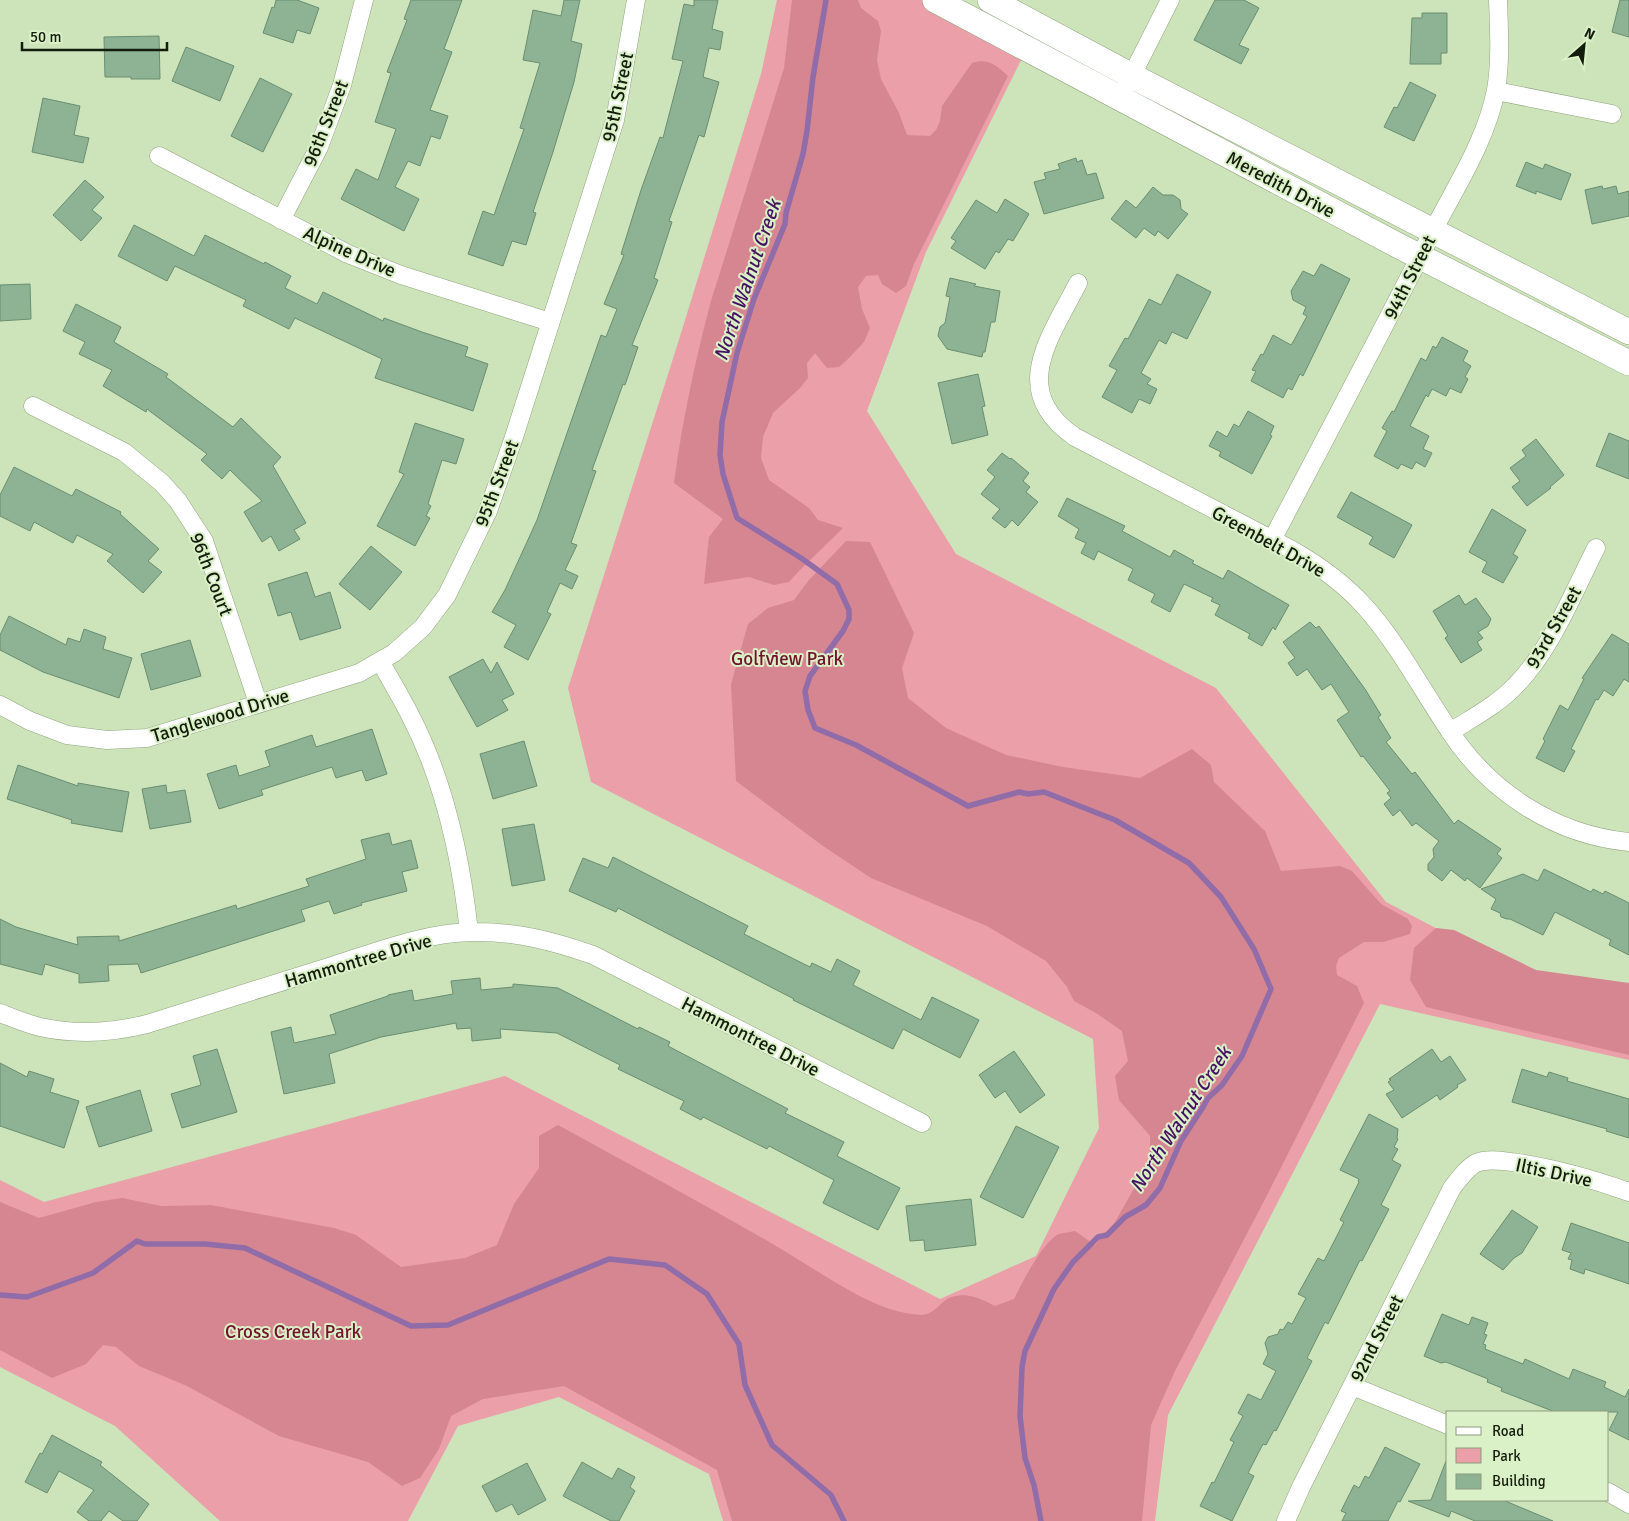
<svg xmlns="http://www.w3.org/2000/svg" width="1629" height="1521" font-family="Signika,sans-serif">
	<style>
		.green { fill: #ea9fa9 }
		.forest { fill: #d68691 }
		.lines { fill: none; stroke-linecap: round; stroke-linejoin: round }
		.stream { stroke: #906ca9; stroke-width: 5.5 }
		.building { fill: #8db394; stroke: #698e71 }
		.minor-casing { stroke: #91a67f; stroke-width: 19 }
		.secondary-casing { stroke: #91a67f; stroke-width: 26 }
		.minor { stroke: #fff; stroke-width: 18 }
		.secondary { stroke: #fff; stroke-width: 25 }
		.labels { text-anchor: middle; stroke-width: 4; stroke-linejoin: round; paint-order: stroke }
		.street-label { font-size: 19px; fill: #141c0d; stroke: #daf1c7 }
		.park-label { font-size: 19px; fill: #72122d; stroke: #daf1c7 }
		.water-label { font-size: 20px; font-style: italic; fill: #45135f; stroke: #daf1c7 }
	</style>
	<rect width="100%" height="100%" fill="#cde3ba"/>
	<path class="green" d="M777,0H935L1027,48L926,252L867,411L956,554L1216,688L1386,902L1541,983L1629,995V1060L1380,1004L1168,1415L1155,1521H723L709,1474L559,1397L458,1426L408,1521H220L115,1426L0,1367V1180L44,1202L505,1076L940,1299L1036,1256L1099,1128L1093,1039L591,782L568,688L677,346L761,74Z"/>
	<path class="forest" d="M792,0H858L861,8L878,21L881,31L877,60L881,79L899,113L907,135L930,136L936,130L940,121L942,106L972,63C988,58 996,65 1008,76L914,264L906,286L896,293L882,284L878,275L866,276L858,287L862,309L870,328L864,342L847,360L839,367L827,368L815,353L807,363L808,378L800,388L773,413L763,437L761,458L769,480L809,508L818,520L843,528L800,570L789,582L774,585L749,577L704,584L709,537L723,519L674,483C682,422 695,361 711,301L784,68Z
		M846,541L870,542L914,633L902,668L908,698L946,728L1006,755L1063,767L1140,778L1192,749L1211,765L1214,782L1265,831L1281,871L1340,866L1352,871L1381,904L1408,919L1412,926L1410,934L1383,942H1364L1339,958L1336,966L1337,975L1357,986L1364,1003L1263,1203L1175,1371L1151,1425L1142,1521H732L717,1470L564,1386L483,1399L451,1416L439,1449L420,1478L402,1486L368,1462L279,1436L187,1386L139,1366L116,1347L103,1345L86,1364L52,1378L0,1350V1202L39,1218L96,1202L122,1198L161,1206L211,1205L334,1228L356,1235L401,1267L465,1258L497,1245L514,1204L539,1168V1136L558,1125C629,1164 700,1202 771,1243C806,1263 841,1289 879,1305C890,1310 917,1317 927,1314C936,1311 941,1302 949,1298C966,1291 980,1298 995,1306L1014,1299C1022,1283 1043,1241 1059,1234C1064,1233 1070,1232 1075,1231L1095,1245L1115,1222L1136,1185L1150,1154V1136L1119,1100L1115,1076L1128,1061L1122,1031L1096,1013L1074,1001L1067,987L1046,961L987,926L871,878L823,846L736,781L731,684L748,624L768,608L794,600L809,580Z
		M1436,928L1454,930L1536,970L1629,983V1055L1426,1007L1410,980L1414,948Z"/>
	<g class="lines">
		<path class="stream" d="M826,0L813,77L807,131L803,154L786,213L785,224L754,299L737,353L722,422L720,455L723,474L737,518L801,558L837,584L849,610V619L843,631L810,676L805,691L808,710L815,728L856,745L968,806L1019,792L1028,794L1044,792L1115,820L1189,863L1221,897L1254,949L1271,989L1242,1056L1222,1085L1208,1098L1203,1107L1181,1141L1160,1188L1146,1205L1125,1217L1107,1235L1098,1237L1073,1262L1054,1289L1025,1351L1022,1367L1020,1416L1025,1458L1034,1485L1041,1521
			M0,1295L27,1297L93,1273L137,1241L145,1244H205L245,1248L411,1326L448,1325L609,1259L665,1265L707,1294L739,1344L745,1385L772,1445L831,1495L844,1521"/>
	</g>
	<path class="building" d="M276,0H297L319,8L310,34L297,30L293,43L263,33L272,7L274,8Z
		M411,0H462L444,49L452,52L430,110L448,116L440,139L431,136L420,166L408,161L395,187L419,199L404,231L341,199L356,169L378,180L396,129L375,122L391,73L387,72L407,20L404,19Z
		M564,0H580L571,41L582,44L574,82L553,152L533,212L536,213L526,245L512,241L503,266L468,254L483,211L494,215L524,129L520,128L540,63L523,60L533,10L561,16Z
		M694,0H718L712,29L723,32L720,50L709,48L703,77L719,82L704,137L699,135L669,221L672,222L654,278L658,280L632,345L638,347L625,385L623,384L592,470L596,471L571,543L577,545L565,570L578,576L572,589L560,583L547,612L551,614L528,660L504,647L516,625L492,612L505,590L537,520L601,335L606,337L617,309L604,304L624,255L621,254L641,190L660,137L663,138L683,61L672,59L684,4L694,6Z
		M1215,0H1244L1259,8L1239,45L1249,49L1241,64L1194,40Z
		M1620,0H1629V37L1612,32Z
		M1422,13H1447V53H1441V64H1410L1412,18H1422Z
		M159,36L160,79H131V77H105L104,37Z
		M186,47L234,66L220,101L172,81Z
		M260,78L292,94L263,152L231,136Z
		M1410,82L1436,95L1414,141L1384,127L1394,107L1397,108Z
		M43,98L80,106L74,135L89,138L83,163L32,152Z
		M1076,158L1077,162L1082,160L1087,175L1096,173L1104,198L1044,214L1034,182L1046,179L1044,173L1060,169L1058,164Z
		M1526,162L1543,169L1545,164L1571,174L1561,200L1536,191V194L1516,186Z
		M85,180L104,197L92,210L102,218L81,241L53,215Z
		M1602,186L1603,189L1616,186L1618,194L1629,191V216L1592,224L1585,190Z
		M1153,187L1163,195H1173L1180,200L1181,209L1188,214L1168,239L1158,231L1155,236L1144,228L1136,238L1111,219L1126,200L1136,208Z
		M1005,199L1029,214L1013,241L1008,239L999,253L996,251L985,269L951,248L956,241L951,238L976,200L997,213Z
		M134,225L194,256L205,235L264,264L265,262L291,276L285,288L317,304L323,292L383,321L384,318L422,332L468,347L465,356L488,364L473,411L375,378L382,359L295,318L289,329L243,306L246,300L175,266L167,281L118,256Z
		M1321,264L1350,279L1303,376L1300,374L1292,390L1288,388L1283,398L1251,381L1256,371L1252,370L1261,354L1263,355L1273,335L1291,345L1293,342L1307,316L1303,314L1306,307L1293,300L1291,291L1303,271L1314,276Z
		M1177,274L1211,292L1187,339L1172,332L1166,344L1159,340L1141,373L1151,379L1147,384L1157,389L1150,404L1139,399L1132,413L1102,397L1117,370L1109,366L1125,338L1128,339L1149,299L1161,305Z
		M950,278L976,284L974,286L1000,291L995,322H991L985,352H983L982,357L947,349L938,336L940,327L945,323L950,297L946,296Z
		M30,284L31,319L0,321V285Z
		M76,304L121,327L114,342L168,374L166,377L233,427L241,418L281,457L273,466L306,523L294,530L300,539L279,551L271,536L262,542L244,512L262,501L230,470L222,479L201,460L207,454L147,409L146,412L103,386L112,370L79,354L85,342L63,331Z
		M1442,337L1468,351L1463,361L1471,366L1465,377L1468,379L1461,393L1450,388L1446,396L1432,389L1428,397L1426,395L1410,426L1429,436L1423,449L1432,453L1425,467L1416,462L1412,469L1401,464L1398,469L1374,456L1387,431L1382,428L1392,411L1394,412L1421,358L1426,361L1433,346L1436,348Z
		M978,374L985,406L982,407L988,435L952,444L938,383Z
		M1248,411L1274,426L1270,435L1272,436L1252,474L1219,456L1221,452L1209,446L1217,431L1227,437L1234,424L1239,427Z
		M415,423L464,439L456,464L442,460L428,504L431,506L426,516L430,518L415,546L377,526L404,474L399,472Z
		M1609,433L1629,441V479L1596,466Z
		M1536,439L1564,475L1550,487L1551,488L1527,506L1512,487L1520,481L1510,468L1526,456L1522,450Z
		M1002,453L1010,459L1011,458L1029,473L1023,481L1030,487L1026,492L1038,502L1018,526L1012,520L1005,528L992,518L1000,509L981,494L995,477L987,470Z
		M14,467L72,496L76,489L121,512L120,514L159,549L148,561L162,572L143,593L107,561L113,554L77,535L73,543L34,522L30,531L0,516V495Z
		M1351,492L1412,525L1394,558L1369,544L1373,537L1337,517Z
		M1067,498L1125,526L1122,531L1170,557L1174,550L1194,561L1192,563L1223,579L1228,570L1289,605L1275,630L1273,627L1262,646L1248,638L1250,634L1215,615L1220,605L1211,601L1213,598L1184,584L1170,612L1151,602L1155,594L1128,580L1133,569L1098,551L1094,560L1081,553L1086,543L1075,538L1079,529L1058,516Z
		M1492,509L1526,530L1513,554L1518,557L1503,583L1482,572L1487,562L1469,552Z
		M371,546L402,572L370,610L339,584Z
		M307,572L315,597L330,592L341,628L300,640L291,612L278,616L268,584Z
		M1459,595L1465,605L1476,598L1491,619L1488,626L1478,632L1483,638L1477,642L1482,650L1461,663L1445,638L1448,636L1433,611Z
		M9,616L66,645L68,638L80,642L84,629L106,637L103,649L132,658L119,698L43,672L0,650V635Z
		M1310,622L1316,628L1319,626L1365,689L1381,715L1378,717L1391,738L1386,742L1412,774L1415,772L1454,824L1458,820L1501,849L1497,854L1502,858L1480,888L1467,878L1465,881L1451,870L1442,881L1428,870V864L1434,857L1433,849L1439,841L1416,823L1412,826L1400,810L1393,816L1384,804L1391,798L1387,793L1390,791L1363,756L1361,757L1337,720L1349,712L1331,684L1322,690L1307,669L1297,676L1288,663L1295,658L1283,642Z
		M1612,634L1629,644V682L1624,679L1613,696L1604,690L1598,700L1596,699L1571,749L1575,751L1564,772L1536,758L1545,741L1543,739L1560,705L1568,710L1584,679L1582,678Z
		M190,640L201,676L151,690L141,654Z
		M483,659L491,673L497,662L514,694L502,700L508,710L477,727L449,677Z
		M372,729L387,774L366,781L362,770L336,778L332,767L261,790L263,795L219,809L207,774L236,765L239,776L270,766L265,751L312,735L316,747Z
		M524,741L537,786L493,799L480,754Z
		M18,765L78,786V783L129,792L122,832L71,823L72,820L7,799Z
		M166,785L167,793L185,790L191,822L150,829L142,789Z
		M534,824L545,880L512,886L502,829Z
		M389,833L392,845L411,840L418,868L402,872L407,891L361,903L362,905L334,914L329,901L301,910L305,921L141,973L138,964L108,965L109,981L79,983V974L45,964L42,975L0,964V919L16,927L78,945L77,937L119,936V941L236,905L237,909L309,886L306,879L366,859L361,840Z
		M613,857L748,926L744,934L810,967L812,963L831,972L837,959L860,971L853,985L921,1020L932,997L979,1020L960,1058L903,1029L893,1049L793,1000L794,999L618,908L616,912L569,891L583,858L608,868Z
		M1544,869L1591,892L1593,889L1603,894L1605,891L1629,903V955L1609,945L1611,940L1555,912L1543,935L1510,919H1507L1501,917L1500,913L1491,909L1496,899L1481,889L1523,874L1538,881Z
		M480,978L481,990L513,987V984L558,988L638,1029L639,1027L670,1042L668,1046L788,1109L785,1113L844,1142L837,1156L900,1188L878,1230L823,1203L834,1180L769,1146L767,1149L703,1117L701,1120L680,1109L684,1101L618,1069L620,1065L557,1033L500,1029L501,1038L472,1041L471,1028L457,1029L456,1023L381,1037L329,1054L335,1083L284,1094L271,1032L291,1027L294,1043L336,1034L330,1015L388,996V995L412,990L414,1001L453,994L451,981Z
		M217,1049L237,1112L182,1128L171,1094L201,1085L193,1056Z
		M1432,1049L1441,1062L1450,1056L1466,1080L1457,1085L1458,1087L1440,1100L1437,1095L1402,1118L1386,1094L1394,1090L1388,1082L1391,1080L1389,1079Z
		M1014,1051L1045,1095L1020,1113L1005,1091L995,1098L979,1075Z
		M0,1063L27,1077L29,1071L54,1079L50,1092L79,1101L64,1148L0,1126Z
		M1522,1069L1547,1077L1549,1072L1568,1078L1567,1081L1629,1099V1138L1606,1131L1607,1129L1512,1102Z
		M140,1090L152,1131L99,1147L86,1107Z
		M1369,1114L1398,1129L1397,1138L1398,1139L1394,1147L1398,1149L1392,1160L1401,1165L1381,1205L1389,1209L1362,1261L1360,1260L1328,1324L1325,1322L1307,1358L1312,1361L1276,1431L1274,1430L1266,1445L1263,1444L1248,1473L1254,1476L1232,1521L1200,1506L1212,1482L1214,1483L1234,1442L1230,1440L1243,1416L1238,1413L1248,1394L1261,1400L1276,1371L1263,1364L1268,1354L1265,1343L1268,1337L1278,1334L1280,1329L1283,1330L1288,1322L1292,1324L1306,1298L1298,1294L1318,1258L1324,1261L1344,1222L1340,1220L1359,1182L1358,1181L1359,1179L1340,1170Z
		M1016,1126L1059,1147L1023,1218L980,1197Z
		M971,1199L976,1245L925,1251L924,1240L910,1241L906,1206Z
		M1512,1210L1538,1227L1522,1253L1514,1258L1503,1270L1480,1254Z
		M1571,1223L1629,1243V1284L1585,1269L1584,1274L1570,1269L1572,1260L1568,1259L1571,1253L1562,1250Z
		M1442,1314L1469,1325L1472,1317L1488,1323L1484,1334L1487,1335L1483,1344L1486,1345L1485,1349L1523,1364L1525,1359L1569,1379L1573,1369L1606,1382L1604,1387L1625,1397L1629,1389V1440L1609,1430L1618,1412H1555L1501,1391L1502,1388L1487,1382L1488,1379L1446,1362L1441,1363L1424,1356Z
		M52,1435L102,1462L100,1465L149,1504L137,1521H123L109,1511L101,1521H89L77,1512L94,1490L59,1471L47,1493L25,1482L40,1453L42,1454Z
		M1385,1447L1420,1464L1400,1502L1398,1501L1388,1521H1342L1346,1513L1341,1511L1354,1485L1359,1488L1365,1476L1369,1478Z
		M1446,1461H1448V1500H1503L1553,1521H1475L1451,1511L1449,1517L1408,1501L1431,1500Z
		M582,1462L612,1479L618,1468L635,1477L630,1487L635,1491L619,1521H611L563,1496Z
		M527,1463L546,1500L518,1515L512,1504L496,1512L482,1486Z"/>
	<g class="lines">
		<g class="minor-casing">
			<path id="minor" d="M1127,85L1170,0
				M1496,91L1612,114
				M159,156L348,254L401,275L550,322
				M281,220L319,147L342,85L364,0
				M1078,283C1050,338 1008,391 1075,437L1292,550C1320,566 1345,584 1366,608C1398,644 1422,690 1449,730C1489,792 1555,835 1629,842
				M33,406L124,452L162,483L178,501L204,541L258,703
				M1272,540C1326,437 1380,335 1433,231C1456,186 1486,141 1496,90C1501,60 1499,30 1498,0
				M380,661C390,679 401,697 410,715C445,782 461,857 469,932
				M0,705L30,721L67,735L107,740L147,738L359,673L394,653L423,627L447,595L488,511L514,437L615,120L636,0
				M1450,732C1472,718 1497,705 1515,686C1551,650 1573,593 1596,548
				M0,1013C13,1018 27,1024 40,1027C76,1035 111,1033 147,1024C210,1004 273,984 335,965C379,951 425,933 471,932C515,931 553,941 593,955L922,1123
				M1352,1386L1448,1425
				M1608,1492L1629,1504
				M1286,1521L1301,1487L1452,1188C1459,1179 1467,1168 1476,1163C1488,1158 1506,1161 1518,1163C1557,1169 1592,1179 1629,1192"/>
		</g>
		<g class="secondary-casing">
			<path id="secondary" d="M935,0L1399,246L1629,363
				M990,0L1132,76L1629,332"/>
		</g>
		<use href="#minor" class="minor"/>
		<use href="#secondary" class="secondary"/>
	</g>
	<g class="labels">
		<g class="street-label">
			<text transform="translate(617 97) rotate(-78)" y="7">95th Street</text>
			<text transform="translate(325 123) rotate(-68)" y="7">96th Street</text>
			<text transform="translate(1281 184) rotate(28)" y="7">Meredith Drive</text>
			<text transform="translate(350 251) rotate(24)" y="7">Alpine Drive</text>
			<text transform="translate(1409 277) rotate(-63)" y="7">94th Street</text>
			<text transform="translate(496 483) rotate(-69)" y="7">95th Street</text>
			<text transform="translate(1269 541) rotate(29)" y="7">Greenbelt Drive</text>
			<text transform="translate(212 574) rotate(69)" y="7">96th Court</text>
			<text transform="translate(1553 627) rotate(-60)" y="7">93rd Street</text>
			<text transform="translate(220 715) rotate(-17)" y="7">Tanglewood Drive</text>
			<text transform="translate(358 960) rotate(-16)" y="7">Hammontree Drive</text>
			<text transform="translate(751 1036) rotate(27)" y="7">Hammontree Drive</text>
			<text transform="translate(1554 1172) rotate(12)" y="7">Iltis Drive</text>
			<text transform="translate(1376 1338) rotate(-63)" y="7">92nd Street</text>
		</g>
		<g class="park-label">
			<text x="787" y="665">Golfview Park</text>
			<text x="293" y="1338">Cross Creek Park</text>
		</g>
		<g class="water-label">
			<text transform="translate(747 280) rotate(-71)" y="7">North Walnut Creek</text>
			<text transform="translate(1180 1119) rotate(-57)" y="7">North Walnut Creek</text>
		</g>
	</g>
	<rect x="1446" y="1411" width="162" height="90" fill="#daf1c7" stroke="#8b9c7d"/>
	<rect x="1456" y="1427" width="25" height="8" fill="#ffffff" stroke="#8b9c7d"/>
	<text x="1492" y="1436" font-size="15" fill="#141c0d">Road</text>
	<rect x="1456" y="1448" width="25" height="15" fill="#ea9fa9" stroke="#8b9c7d"/>
	<text x="1492" y="1461" font-size="15" fill="#141c0d">Park</text>
	<rect x="1456" y="1474" width="25" height="15" fill="#8db394" stroke="#8b9c7d"/>
	<text x="1492" y="1486" font-size="15" fill="#141c0d">Building</text>
	<g transform="translate(1584 45) rotate(27)" stroke="#daf1c7" stroke-width="4" paint-order="stroke">
	<path d="M0-4L9 19L0 12L-9 19Z" fill="#141c0d"/>
	<text y="-8" font-size="14" font-weight="bold" text-anchor="middle" fill="#141c0d">N</text>
	</g>
	<path d="M22 42v8h145v-8" fill="none" stroke="#141c0d" stroke-width="2.5"/>
	<text x="30" y="42" font-size="15" fill="#141c0d" stroke="#daf1c7" stroke-width="4" paint-order="stroke">50 m</text>
</svg>
